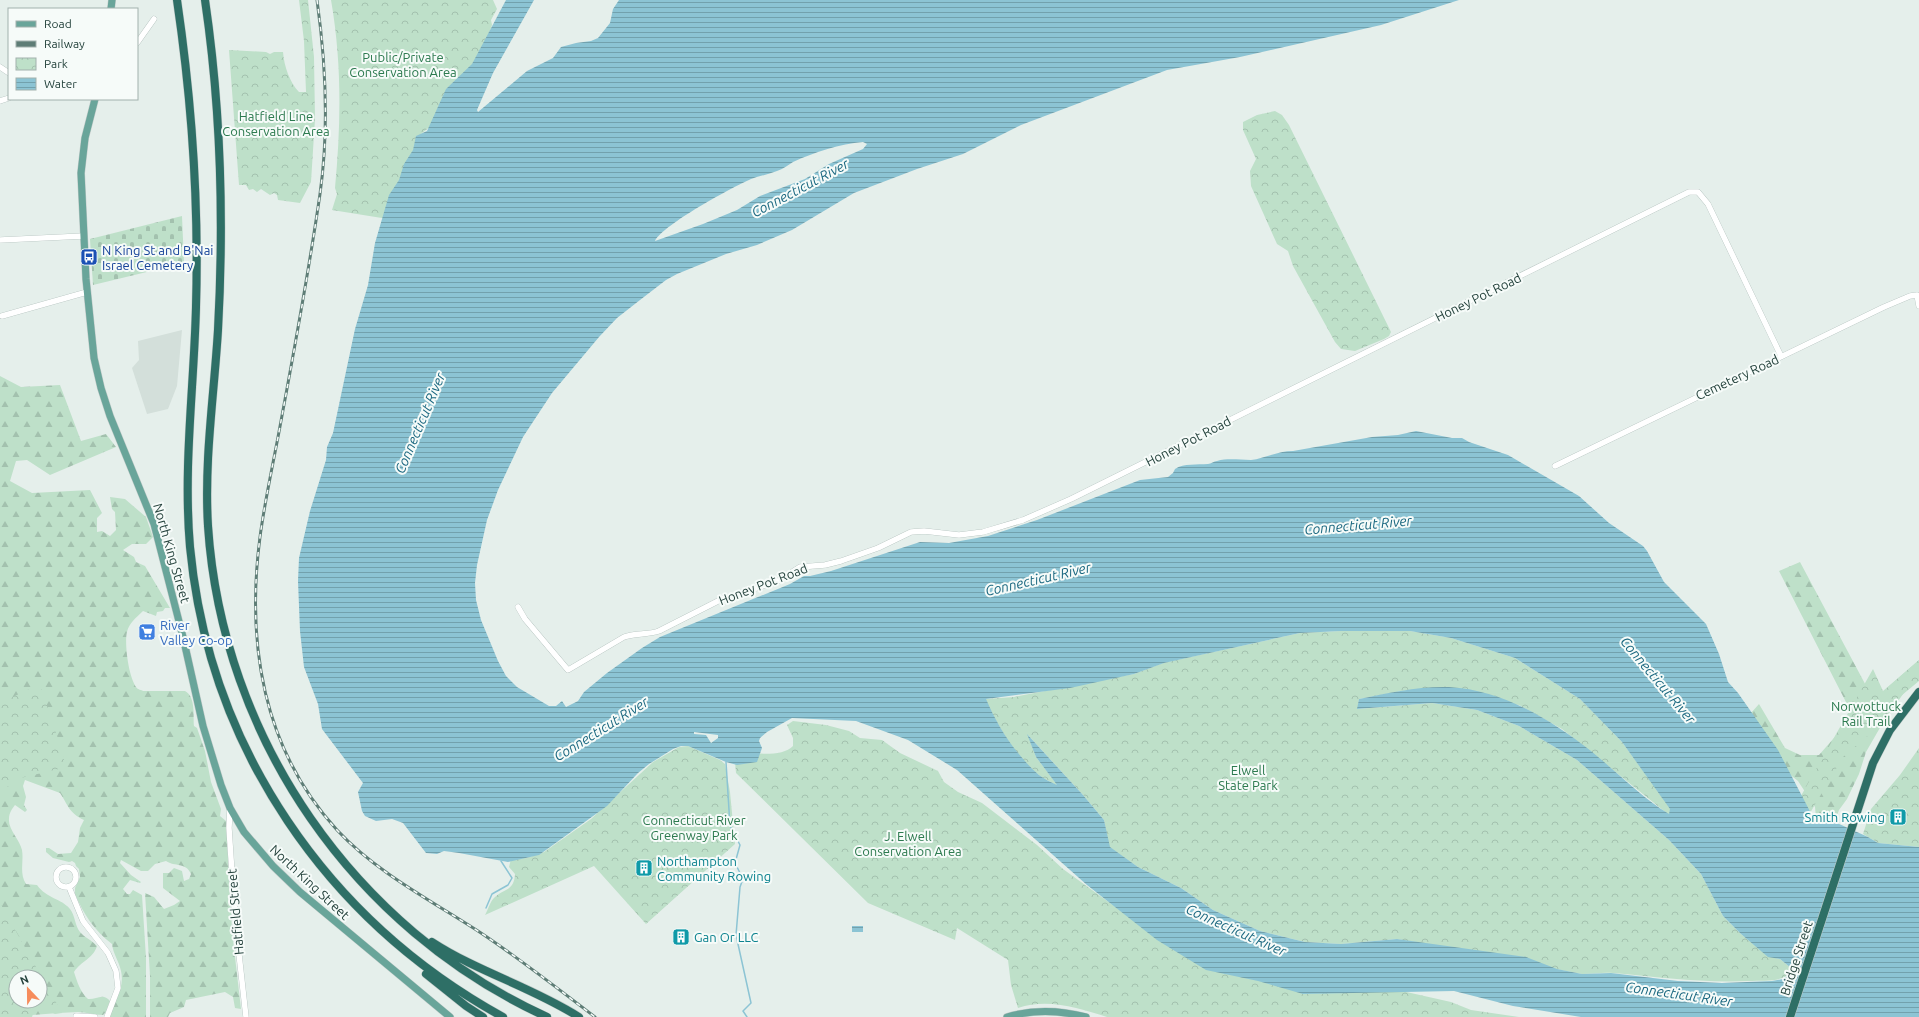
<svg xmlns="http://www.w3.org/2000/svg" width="1919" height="1017" font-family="Ubuntu,sans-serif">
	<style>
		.built { fill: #d3dfda }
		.forest { fill: url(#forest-firs); fill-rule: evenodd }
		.cemetery { fill: url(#cemetery-stones) }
		.park { fill: url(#park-crowns); fill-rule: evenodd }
		.water { fill: url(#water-rules); fill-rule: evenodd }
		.pier { fill: #e5efeb }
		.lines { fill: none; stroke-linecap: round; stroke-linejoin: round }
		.stream { stroke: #8cc4d4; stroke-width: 1.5 }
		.minor-casing { stroke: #a7b7b3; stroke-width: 6 }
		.major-casing { stroke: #c1cac8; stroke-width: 8 }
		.highway-casing { stroke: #c1cac8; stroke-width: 9 }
		.minor { stroke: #fff; stroke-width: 5.5 }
		.major { stroke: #69a59a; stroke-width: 7 }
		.highway { stroke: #2e6f66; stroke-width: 8 }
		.rail-casing { stroke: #5e7d76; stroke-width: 3 }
		.rail { stroke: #f6fbf9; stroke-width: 1.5; stroke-dasharray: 4.5; stroke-linecap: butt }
		.labels { text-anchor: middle; stroke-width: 4; stroke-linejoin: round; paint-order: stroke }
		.park-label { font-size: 13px; fill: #2c7a4f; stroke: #f6fbf9 }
		.transit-label { font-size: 13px; fill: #164399; stroke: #f6fbf9; text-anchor: start }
		.street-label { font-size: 13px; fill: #23413b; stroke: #f6fbf9 }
		.shop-label { font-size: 13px; fill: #366cbe; stroke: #f6fbf9; text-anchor: start }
		.culture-label { font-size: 13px; fill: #0d838f; stroke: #f6fbf9; text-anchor: start }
		.water-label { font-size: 14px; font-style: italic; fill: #1b6880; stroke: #f6fbf9 }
	</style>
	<defs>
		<pattern id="forest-firs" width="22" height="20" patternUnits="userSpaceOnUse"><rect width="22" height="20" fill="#bee0c9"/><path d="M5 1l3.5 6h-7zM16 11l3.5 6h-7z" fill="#a3c1ae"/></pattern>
		<pattern id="cemetery-stones" width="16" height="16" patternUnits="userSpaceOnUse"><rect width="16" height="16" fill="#bee0c9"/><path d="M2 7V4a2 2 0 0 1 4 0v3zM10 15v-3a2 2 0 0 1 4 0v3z" fill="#a3c1ae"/></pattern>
		<pattern id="park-crowns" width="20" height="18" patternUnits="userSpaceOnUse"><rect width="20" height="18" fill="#bee0c9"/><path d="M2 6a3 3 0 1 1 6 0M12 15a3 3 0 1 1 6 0" fill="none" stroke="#a3c1ae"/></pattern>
		<pattern id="water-rules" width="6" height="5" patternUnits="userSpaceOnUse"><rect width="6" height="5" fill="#8cc4d4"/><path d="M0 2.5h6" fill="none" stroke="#72a1ad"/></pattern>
	</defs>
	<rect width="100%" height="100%" fill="#e5efeb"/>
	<path class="built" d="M182,330L177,386L168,409L147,414L132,368L139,360L138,341Z"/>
	<path class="forest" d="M0,376L21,387L60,385L81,441L106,434L116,447L50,475L27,460L16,461L10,481L32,493L90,490L102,513L97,518V532L102,531L110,536L116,530L115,512L112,509L110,497L125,499L146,517L153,537L146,544H132L123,550L134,557L136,562L145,566L170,608H165L163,611L157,612L156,616L143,611C136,618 129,623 127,632C124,643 129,682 138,689C138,689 143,691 144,691H185C196,697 193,716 194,726L197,728L205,751L211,782L221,809L220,816L226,821L232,931L241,1009L235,1008L233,997L225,992L186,1000L184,1007L170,1013L168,1017H150V976L145,893L154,897L164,909L174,905L180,901L163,888V873H169L174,868L182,871L184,881L189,879L191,874C186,862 175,867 166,861L155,864L148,871H141L121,860L120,863L131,875L141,882L140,883L130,880L123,889L127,894H130L133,890L142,895L146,958V1017H110C114,1001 125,988 121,971C119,961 113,954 112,944C94,930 84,915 75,894V888L80,877L79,869L76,866L75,863L72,861L69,862L53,858L46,852V848H49L58,854L71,853L78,842L80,828L84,820C69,813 68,805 60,793L25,780L23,786L26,797L24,805L27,810L25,812L15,805C12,809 9,813 9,819C8,829 20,840 22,850C24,862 19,873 26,884L37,885C47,899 61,898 70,909C75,915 75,926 80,932C85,938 92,940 97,946C93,959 82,960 74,972C77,981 80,992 88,999C96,1000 103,992 110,1001L106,1012L103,1015C94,1015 86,1012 78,1012C52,1013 26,1016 0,1017ZM16,977H40V1001H16Z
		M1800,562L1871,695L1880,694L1919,660L1914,679L1885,719L1866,752L1859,774L1847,799L1839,810L1835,821L1824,822L1816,818L1815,807L1798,781L1788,773L1751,713L1759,704L1785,748L1800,755H1819L1848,722V706L1779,571Z"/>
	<path class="cemetery" d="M182,216L184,263L93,285L90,239Z"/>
	<path class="park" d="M299,0H308L314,57L315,119L311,182L300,203L278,200L277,195L274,193L270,195L261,189L257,192L253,189L249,190L246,185H239L229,50L266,52L270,54L274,52H283C284,66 290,83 299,92H306L304,41Z
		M331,0H493L497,9L491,20L492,25L480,61L442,117L421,134L388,219L332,210L337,194L335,188C341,124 342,63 331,0Z
		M1275,111L1282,115L1289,125L1391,332L1389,336L1384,339L1355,351L1341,349L1335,342L1293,266L1288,251L1277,244L1251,186L1250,171L1256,159L1243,130V122L1257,115Z
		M1341,631H1410L1451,638L1515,658L1580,699L1622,742L1671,809L1669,815L1562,729L1519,705L1408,690L1359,699L1358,709L1432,703L1477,710L1519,726L1577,760L1669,840L1701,874L1723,916L1741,934L1768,956L1780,959L1791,968V973C1778,983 1764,980 1748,981C1702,983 1658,977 1613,973C1603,972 1592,974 1582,974L1397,939L1341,944L1305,942L1260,931L1213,910L1181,888L1138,867L1109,847L1104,820L1083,795L1028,735L1036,757L1058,786C1052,782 1045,780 1039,775C1015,756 998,726 985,699L1014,697L1134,674L1163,663L1300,633Z
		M1919,660V681L1890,705L1878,727L1843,757L1776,871L1764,861L1873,669L1883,691Z
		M40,684L64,757L63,768L12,780L0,798V703Z
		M793,721L826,725L849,731L860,738L882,740L900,753L938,771L944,782L958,792L982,803L1037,845L1063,869L1121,911L1252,979L1283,985L1402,991L1451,1002L1471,1010L1519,1017H1107C1078,1008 1048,998 1018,1008L1011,985L1008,960L957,928L955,940L868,903L736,773L734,751C750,753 782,758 793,746V738L787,725Z
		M688,746L720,760L725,764L730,792L735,844L646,924L594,866L485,915C488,910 490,901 495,897C505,888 514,891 515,874L509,867L511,859L527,858L544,852L591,819L653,762L679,747Z
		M1919,748V847L1878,843L1863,834L1871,809L1900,775Z
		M0,903L62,1013L55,1014L36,1005L32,1017H0ZM16,977H40V1001H16Z"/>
	<path class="water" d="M506,0H534L493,73L477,110L478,112L527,71L553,58L561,47L576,43L591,41L598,38L610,23L613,9L619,0H1459L1381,25L1240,57L1167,70L1021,125L963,154L917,169L854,193L792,230L757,245L726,254L677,274L666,280L640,300L617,318L599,337L552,393L523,437L498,490L487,520L477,565L475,583L476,600L481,620L498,661L506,676L517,687L549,706H556L562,701L566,707L578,701L584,692L607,673L642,648L660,637L790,584L804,576H810L831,571L920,542L949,543L988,536L1037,520L1140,480L1168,477L1173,473L1175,469C1184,463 1197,465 1208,464C1211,464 1214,461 1217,461C1228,458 1239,460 1251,460C1265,458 1278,451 1293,451L1372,437L1398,435L1416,431L1452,438H1462L1469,442L1508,455L1579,496L1609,523L1643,546L1647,551L1664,582L1706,624L1719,654L1728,682L1738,693L1778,750L1815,821L1821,823H1837L1868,837L1878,843L1919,847V1017H1581L1513,1006L1454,991L1303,994L1258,981L1206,970L1157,940L1087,885L957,770L908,740L856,721L792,718L767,732L760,738L759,741L762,748L757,762L737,765L726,762L688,746H681L673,749L649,764L638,773L607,806L539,855L508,862L459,853L444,851L437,854L426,853L403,823L392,819L376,821L365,816L362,811L358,792L363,783L322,729L318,704L304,667L300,631L298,581L299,558L310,511L326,460L327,447L333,433L355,329L368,285L375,243L389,195L399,180L404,164L413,150L416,136L427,131L446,89L472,64ZM863,142L867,144L863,149L829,164L805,179L760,196L737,210L703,224L655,241C664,224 731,188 751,179C760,176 769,174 777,171C783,169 788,165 793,162C815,152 840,144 863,142ZM1341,631H1410L1451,638L1515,658L1580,699L1622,742L1670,809L1669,814C1641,797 1617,772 1591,751C1550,719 1503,690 1449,687C1419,686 1388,693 1359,699L1357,709L1432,703L1477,710L1519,726L1577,760L1669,840L1701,874L1723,916L1741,934L1768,957L1780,959L1791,968V973L1783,979L1772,981L1722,983L1678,981L1611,973L1582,974L1557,969L1526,957L1397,939L1341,944L1305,942L1260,931L1213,910L1181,888L1138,867L1110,847L1104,820L1083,795L1027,734L1036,757L1057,785C1051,782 1044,779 1039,775C1015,754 998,727 986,699L1070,688L1134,674L1164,663L1300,633Z
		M852,926H863V932H852Z"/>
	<path class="pier" d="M694,732L718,735V738L711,743L706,735L694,734Z"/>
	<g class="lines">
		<path class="stream" d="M726,762L730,826L740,845L735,863L743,879L740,887L736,935L751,1003L743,1011L747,1017
			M486,908L492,894L508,885L512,878L501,861"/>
		<g class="minor-casing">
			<path id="minor" d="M137,43L154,19
				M0,67L9,73
				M0,101L9,98
				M0,240L84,236
				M1917,295L1919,306
				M2,316L87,292
				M1555,466L1884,307L1910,296L1917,295
				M518,607L525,619L568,670L624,637C635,633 647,635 659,631L722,599L778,581L800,567L825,565L841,561L878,548L911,532L924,531L959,535L983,532L1023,520L1071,499L1689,192H1698L1708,204L1781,356
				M230,808L229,828L235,918L246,1017
				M56 877a10 10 0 1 1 20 0a10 10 0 1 1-20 0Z
				M69,887L83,921L108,953L116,971L118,988L107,1017
				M76,1016L95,1017"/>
		</g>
		<g class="major-casing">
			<path id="major" d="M111,9L112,0
				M95,99L85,138L81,173L86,279L94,358L101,388L110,416L154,524L183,637L203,726L221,785L230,808L244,832L273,866L300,892L450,1017
				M1007,1017C1034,1009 1059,1010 1086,1017"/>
		</g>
		<g class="highway-casing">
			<path id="highway" d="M177,0C192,102 199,204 196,307C194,387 183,467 190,547C209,748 327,920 503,1017
				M205,0C221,109 224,220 218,330C214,396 204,460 208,526C222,738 354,929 547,1017
				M432,942C478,972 532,987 579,1017
				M426,974L466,1006L483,1017
				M1790,1017L1873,763L1890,730L1919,692"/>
		</g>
		<use href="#minor" class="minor"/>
		<use href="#major" class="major"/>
		<use href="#highway" class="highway"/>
		<g class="rail-casing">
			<path id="rail" d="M317,0C326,64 329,130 320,194C309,270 295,346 281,421C274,460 265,499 260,537C246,644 263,749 337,830C377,873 432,901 481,933C520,959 557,988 595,1017"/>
		</g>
		<use href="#rail" class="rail"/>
	</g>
	<defs>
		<g id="bus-square" transform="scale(0.9)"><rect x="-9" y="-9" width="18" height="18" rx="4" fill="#1a4fb4" stroke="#f6fbf9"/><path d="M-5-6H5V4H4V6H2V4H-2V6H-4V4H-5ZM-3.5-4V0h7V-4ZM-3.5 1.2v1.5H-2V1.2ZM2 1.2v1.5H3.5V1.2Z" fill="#fff"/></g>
		<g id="supermarket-square" transform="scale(0.9)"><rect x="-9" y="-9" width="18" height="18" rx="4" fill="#3f7fe0" stroke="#f6fbf9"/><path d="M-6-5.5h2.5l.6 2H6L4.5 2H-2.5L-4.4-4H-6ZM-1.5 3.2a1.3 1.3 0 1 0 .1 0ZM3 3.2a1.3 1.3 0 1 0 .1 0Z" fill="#fff"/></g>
		<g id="building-square" transform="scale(0.9)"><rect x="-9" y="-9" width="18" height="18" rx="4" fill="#0f9aa8" stroke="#f6fbf9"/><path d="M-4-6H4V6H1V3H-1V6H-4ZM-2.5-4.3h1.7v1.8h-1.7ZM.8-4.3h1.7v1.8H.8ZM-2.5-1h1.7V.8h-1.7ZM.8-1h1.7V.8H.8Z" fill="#fff"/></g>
	</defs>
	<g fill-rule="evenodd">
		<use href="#bus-square" x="89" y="257"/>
		<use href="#supermarket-square" x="147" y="632"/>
		<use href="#building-square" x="1898" y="817"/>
		<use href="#building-square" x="644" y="868"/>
		<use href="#building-square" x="681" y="937"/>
	</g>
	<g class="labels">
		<g class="park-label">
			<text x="403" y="62">Public/Private<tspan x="403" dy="15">Conservation Area</tspan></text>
			<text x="276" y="121">Hatfield Line<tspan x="276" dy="15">Conservation Area</tspan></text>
			<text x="1866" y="711">Norwottuck<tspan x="1866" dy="15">Rail Trail</tspan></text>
			<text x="1248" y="775">Elwell<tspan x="1248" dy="15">State Park</tspan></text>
			<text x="694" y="825">Connecticut River<tspan x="694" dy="15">Greenway Park</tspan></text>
			<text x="908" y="841">J. Elwell<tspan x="908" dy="15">Conservation Area</tspan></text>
		</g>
		<g class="transit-label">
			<text x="102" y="255">N King St and B'Nai<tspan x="102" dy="15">Israel Cemetery</tspan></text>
		</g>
		<g class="street-label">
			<text transform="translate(1478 297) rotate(-26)" y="5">Honey Pot Road</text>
			<text transform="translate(1737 377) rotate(-25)" y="5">Cemetery Road</text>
			<text transform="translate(1188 441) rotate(-27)" y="5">Honey Pot Road</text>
			<text transform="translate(172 553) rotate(74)" y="5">North King Street</text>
			<text transform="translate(763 584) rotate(-21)" y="5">Honey Pot Road</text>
			<text transform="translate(310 882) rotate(43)" y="5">North King Street</text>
			<text transform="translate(235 912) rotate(-95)" y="5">Hatfield Street</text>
			<text transform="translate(1796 958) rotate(-72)" y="5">Bridge Street</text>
		</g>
		<g class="shop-label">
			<text x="160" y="630">River<tspan x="160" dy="15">Valley Co-op</tspan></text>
		</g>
		<g class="culture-label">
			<text x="1885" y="822" text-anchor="end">Smith Rowing</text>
			<text x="657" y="866">Northampton<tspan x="657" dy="15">Community Rowing</tspan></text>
			<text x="694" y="942">Gan Or LLC</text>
		</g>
		<g class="water-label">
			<text transform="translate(800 188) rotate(-28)" y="5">Connecticut River</text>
			<text transform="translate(420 423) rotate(-67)" y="5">Connecticut River</text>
			<text transform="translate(1358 525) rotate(-5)" y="5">Connecticut River</text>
			<text transform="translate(1038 579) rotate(-13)" y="5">Connecticut River</text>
			<text transform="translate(1658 680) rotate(50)" y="5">Connecticut River</text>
			<text transform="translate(601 729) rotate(-32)" y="5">Connecticut River</text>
			<text transform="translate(1236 930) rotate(24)" y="5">Connecticut River</text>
			<text transform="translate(1679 994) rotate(8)" y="5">Connecticut River</text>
		</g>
	</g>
	<rect x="8" y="8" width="130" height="92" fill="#f6fbf9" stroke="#a2b1ad"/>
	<rect x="16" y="21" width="20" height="6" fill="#69a59a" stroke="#a2b1ad"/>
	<text x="44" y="28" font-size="12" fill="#23413b">Road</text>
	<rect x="16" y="41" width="20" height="6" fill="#5e7d76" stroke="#a2b1ad"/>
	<text x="44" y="48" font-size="12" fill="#23413b">Railway</text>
	<rect x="16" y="58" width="20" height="12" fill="url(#park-crowns)" stroke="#a2b1ad"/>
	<text x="44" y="68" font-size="12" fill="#23413b">Park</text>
	<rect x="16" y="78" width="20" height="12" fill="url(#water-rules)" stroke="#a2b1ad"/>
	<text x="44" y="88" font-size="12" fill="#23413b">Water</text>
	<g transform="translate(28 989) rotate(338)"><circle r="19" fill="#f6fbf9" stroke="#a2b1ad"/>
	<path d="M0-3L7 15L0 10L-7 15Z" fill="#f68c5c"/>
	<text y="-6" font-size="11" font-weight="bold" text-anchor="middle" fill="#23413b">N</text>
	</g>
</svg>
